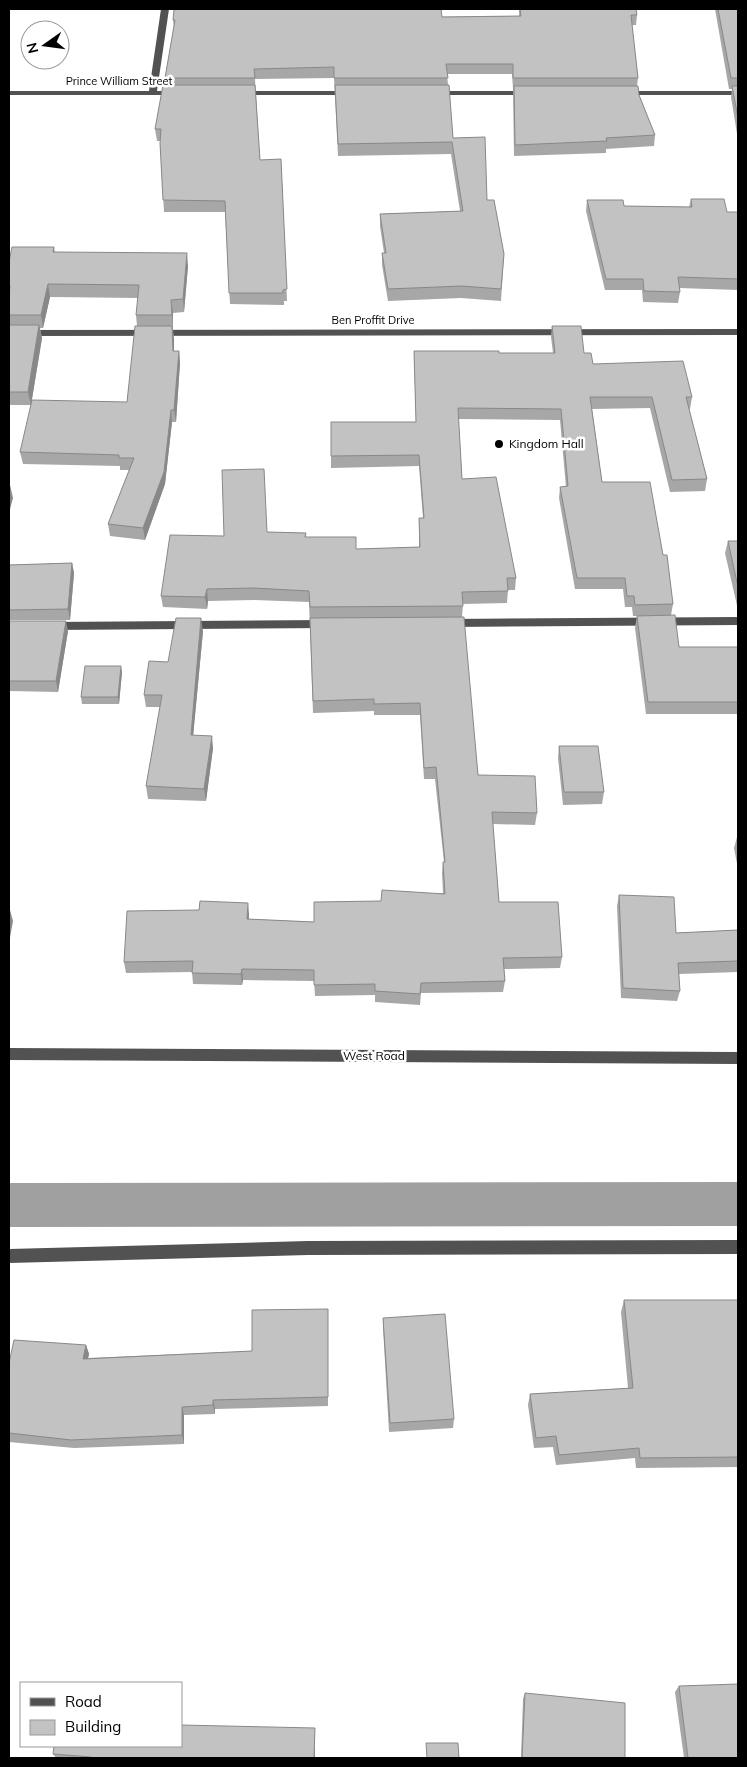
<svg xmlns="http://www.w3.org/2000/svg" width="747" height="1767" font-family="Mulish,sans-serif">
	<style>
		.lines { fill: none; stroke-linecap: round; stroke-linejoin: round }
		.canal { fill: #a0a0a0; fill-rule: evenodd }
		.minor { fill: #525252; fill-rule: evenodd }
		.wall { fill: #a7a7a7 }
		.shaded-wall { fill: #888 }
		.building { fill: #c2c2c2; stroke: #888 }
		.poi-dot { fill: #000; stroke: #fff; stroke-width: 2 }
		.labels { text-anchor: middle; stroke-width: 5; stroke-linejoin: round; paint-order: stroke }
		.far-street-label { font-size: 11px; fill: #000; stroke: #fff }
		.poi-label { font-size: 12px; fill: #000; stroke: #fff; text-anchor: start }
		.street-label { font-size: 12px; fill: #000; stroke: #fff }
	</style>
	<rect width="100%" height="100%" fill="#fff"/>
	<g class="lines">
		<path class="canal" d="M738,1182V1226L9,1227V1183Z"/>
		<path class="minor" d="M161,9H169L157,91H178L182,93L181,95H9V91H149Z
			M238,91H351L355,93L351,95H241L237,93Z
			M430,91H528L532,93L528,95H430Z
			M620,91H738V95H620Z
			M738,329V335L9,336V330Z
			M738,617V625L449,627L443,623L449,619Z
			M326,620L332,624L326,628L51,630L45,626L51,622Z
			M9,1048L738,1052V1064L9,1060Z
			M738,1240V1254L308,1255L9,1263V1249L308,1241Z"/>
	</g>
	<path class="wall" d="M519,9H675L636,10L637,15L636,25H632L638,78L637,86L639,95L655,135L654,146L606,149V153L514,156L513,89L512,74H447L448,85L453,138L487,200L504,254L501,301L461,298L388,301L382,265V253H384L380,226V214L460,211L451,154L338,156L334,78L255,79L260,160L281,159L287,301H284V305L230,304L225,212H164L160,141H157L155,129L165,85V78L174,27L173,20L519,16Z
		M715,9H738V140L731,97L732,89H729Z
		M691,199L727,212H738V290L679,288L680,292L678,303L643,302L642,290H605L586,211L587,200L624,206L689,207Z
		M54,247L55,252L188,266L184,312L173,313V328L174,351H179L180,363L176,422H172L165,484L145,540L110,536L108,524L129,470H120V466L23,464L20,452L127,402L137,326L136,315L138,298L50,297L43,328H40L42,338L31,405H9V262Z
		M552,326L584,353L593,364L692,397L690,409H689L707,479L705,491L670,492L650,408L592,409L602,482L663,555L673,604L671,615L679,647H738V714H646L635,628L637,616H633L632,607H625L623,589H575L559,498L560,487H566L560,420L458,419L462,479L516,578L515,590H508L507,603L463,604L462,617L478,775L537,813L535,825L493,824L499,902L562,957L560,968L504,969L505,981L503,992L421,993L420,1005L375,1002V995L315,996L314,981L243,980L242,985L193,984L192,972L126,973L124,962L249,914V919L314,922L381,901L443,893L442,873L443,862H444L435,779H424L420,715H374V711L313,713L309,602L254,600L208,601L207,609L163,607L161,596L224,536L268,532L306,533V537L356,549L419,547V518H423L419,466L331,468V422H416L414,351L499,353H553L551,337Z
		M728,541H738V610L725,553Z
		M72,563L74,573L70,620H9V565Z
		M9,621L68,631L58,692L9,691Z
		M203,631L193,735L213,748L206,801L148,799L146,786L160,707H146L144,695L168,662Z
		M122,672L119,704H82L81,697Z
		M559,746L604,792L602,804L563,805L558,758Z
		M737,837H738V869L734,848Z
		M619,895L676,933L738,930V972L679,974L680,991L677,1001L621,998L617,906Z
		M624,1300H738V1467L636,1468L635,1458L556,1465L553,1447L534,1448L528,1405L530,1394L628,1388L621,1312Z
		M328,1318V1406L215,1409V1414L184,1415V1444L74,1448L9,1442V1363L86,1345L89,1354L88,1358L252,1351Z
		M383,1318L454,1419L453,1428L389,1432L383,1327Z
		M679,1686L738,1758H684L675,1692Z
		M525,1693L625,1758H521L523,1699Z
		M315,1734V1758H56L53,1754Z"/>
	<path class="shaded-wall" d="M187,253L188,266L184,312L183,299Z
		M48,284L50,297L43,328L41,315Z
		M171,300L173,313V328L172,315Z
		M39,325L42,338L31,405L28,392Z
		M172,326L174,338V363L173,351Z
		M179,351L180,363L176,422L174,410Z
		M171,410L172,422L165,484L145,540L143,528Z
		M10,485L13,498L9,513V490Z
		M72,563L74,573L70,620L68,609Z
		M207,589L208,601L207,609L205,597Z
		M201,618L203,631L192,748L191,735Z
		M66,621L68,631L58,692L56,681Z
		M121,666L122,672L119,704L118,697Z
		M212,736L213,748L206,801L204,789Z
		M248,903L249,914L248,930L247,919Z
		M10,910L13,921L9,943V916Z
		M242,969L243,980L242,985L241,974Z
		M86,1345L89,1354L86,1368L83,1359Z
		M213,1400L215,1409V1414L213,1405Z
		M182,1407L184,1415V1444L182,1435Z
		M315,1728V1758H314Z"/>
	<path class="building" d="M174,9H441L442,17L521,16L520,9H636L637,15H631L638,78H513V64H446L448,78H334V67L254,69L255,78H165L175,20H173Z
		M718,9H738V78H731Z
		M163,85H255L260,160L281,159L287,289L283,290V293H229L225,201L163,200L160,143L161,129H155Z
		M335,85H449L453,138L485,137L487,200H494L504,254L501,289L462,286L388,289L382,253H386L380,214L463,211L452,142L338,144Z
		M514,86H638L639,95L655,135L606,138L607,141L515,145Z
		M732,86H738V118Z
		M691,199H724L727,212H738V279L678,277L680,292L644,291L643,279H606L587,200H623L624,206L692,207Z
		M12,247H54L53,252L187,253L183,299L171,300L172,315H136L139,285L48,284L41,315H9V295L10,286H9V262Z
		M9,325H39L28,392H9Z
		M135,326H172L173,351H179L174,410H171L164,472L143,528L108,524L134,458H119V455L20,452L32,400L127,402Z
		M552,326H581L584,353H591L593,364L683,361L692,397H686L707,479L672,480L652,397H590L602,482H650L663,555H667L673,604L635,605L634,596H627L625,578H577L560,487L568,486L561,409L458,408L462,479L496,477L516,578H507L508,591L462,592L463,606L310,607L309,591L253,588L207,589L205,597L161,596L170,535L224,536L222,470L264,469L267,532L306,533L305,537H356V549L420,547L419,518H424L419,455L331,456V422H416L414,351H499V353H555Z
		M728,541H738V587Z
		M72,563L68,609L9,610V565Z
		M675,615L679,647H738V702H648L637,616Z
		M464,617L478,775L535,776L537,813L492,812L499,902H558L562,957L503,958L505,981L421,983L420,994L375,991V984L314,985V970L242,969L241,974L192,973L193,961L124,962L127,911L199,910L200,901L248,903L247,919L314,922V902L381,901L382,890L445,894L443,862H445L436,767L424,768L420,703L374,704V699L313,701L310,618Z
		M176,618H201L191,735L212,736L204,789L146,786L162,695H144L149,661L168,662Z
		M9,621H66L56,681H9Z
		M85,666H121L118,697H81Z
		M559,746H598L604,792H564Z
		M619,895L674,897L676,933L738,930V961L678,963L680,991L623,988Z
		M624,1300H738V1457L640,1458L639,1448L559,1455L556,1436L536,1438L530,1394L633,1388Z
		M328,1309V1397L213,1400V1405L182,1407V1435L71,1440L9,1433V1363L14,1340L86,1345L83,1359L252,1351V1310Z
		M445,1314L454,1419L390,1423L383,1318Z
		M738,1684V1758H688L679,1686Z
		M525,1693L625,1703V1758H522Z
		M181,1725L315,1728L314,1758H91V1757L53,1754L54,1746H181Z
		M426,1743H458L459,1758H427Z"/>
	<circle class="poi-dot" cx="499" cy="444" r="5"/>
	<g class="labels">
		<g class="far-street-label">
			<text x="119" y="85">Prince William Street</text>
			<text x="373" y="324">Ben Proffit Drive</text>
		</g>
		<g class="poi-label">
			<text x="509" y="448">Kingdom Hall</text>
		</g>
		<g class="street-label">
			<text x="374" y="1060">West Road</text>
		</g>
	</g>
	<rect width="747" height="1767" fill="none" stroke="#000000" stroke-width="20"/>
	<rect x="20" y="1682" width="162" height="65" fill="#ffffff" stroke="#999999"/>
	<rect x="30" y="1698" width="25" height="8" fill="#525252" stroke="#999999"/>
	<text x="65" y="1707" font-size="15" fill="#000000">Road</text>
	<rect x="30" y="1720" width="25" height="15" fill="#c2c2c2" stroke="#999999"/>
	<text x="65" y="1732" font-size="15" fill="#000000">Building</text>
	<g transform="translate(45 45) rotate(256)"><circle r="24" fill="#ffffff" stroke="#999999"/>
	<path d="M0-4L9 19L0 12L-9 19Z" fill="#000000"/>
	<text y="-8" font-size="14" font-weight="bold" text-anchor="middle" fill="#000000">N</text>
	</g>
</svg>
